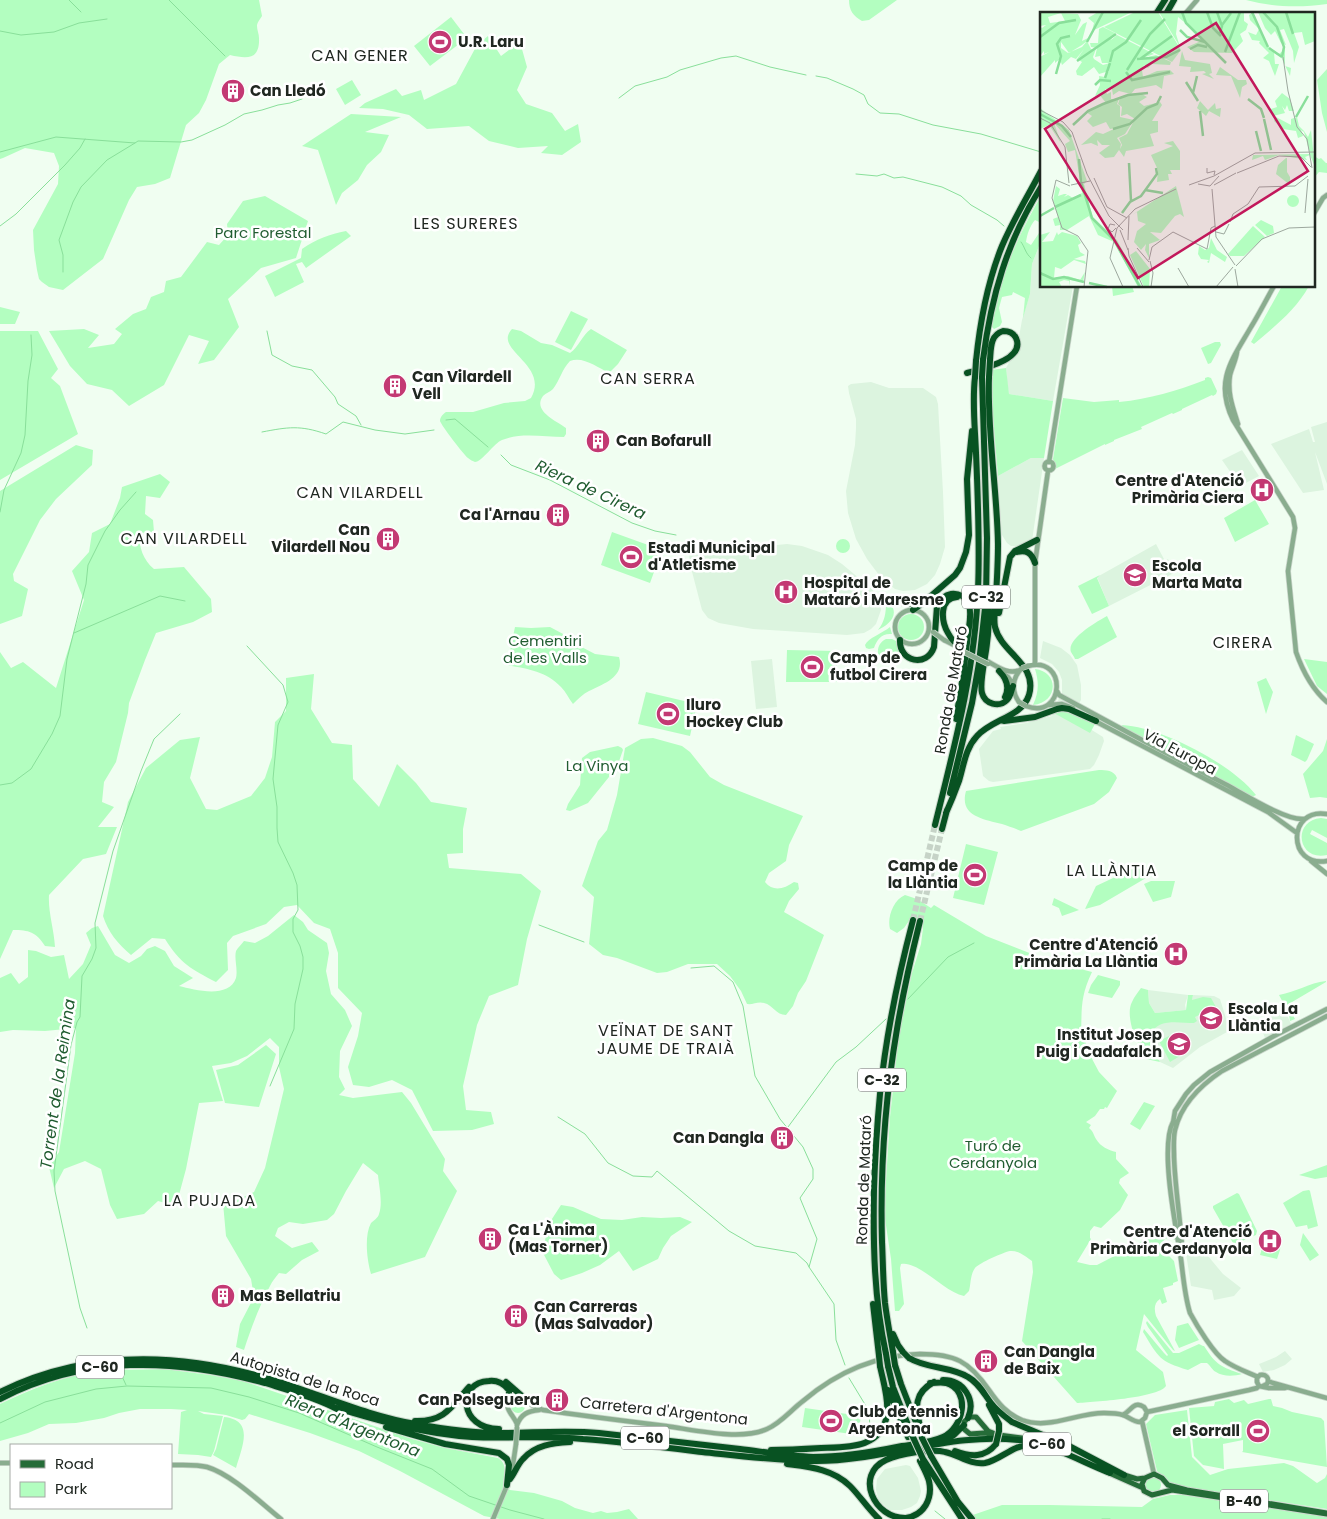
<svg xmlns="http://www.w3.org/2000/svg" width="1327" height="1519" font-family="Poppins,sans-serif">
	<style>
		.built { fill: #dcf4df }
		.green { fill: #b3fec0 }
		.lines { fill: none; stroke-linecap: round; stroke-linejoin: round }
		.stream { stroke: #89df9a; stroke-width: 1 }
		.motorway-tunnel { stroke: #c6d3c7; stroke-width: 6; stroke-dasharray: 6 3; stroke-linecap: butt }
		.tertiary-casing { stroke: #cbd7cc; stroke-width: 6 }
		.primary-casing { stroke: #cbd7cc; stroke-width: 7 }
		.motorway-casing { stroke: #cbd7cc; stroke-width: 8 }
		.tertiary { stroke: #8aad8f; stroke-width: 4.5 }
		.primary { stroke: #256c38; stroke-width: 5 }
		.motorway { stroke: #085222; stroke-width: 6 }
		.tertiary-bridge-casing { stroke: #cbd7cc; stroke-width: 6; stroke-linecap: butt }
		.motorway-bridge-casing { stroke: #cbd7cc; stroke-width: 8; stroke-linecap: butt }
		.tertiary-bridge { stroke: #8aad8f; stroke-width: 4.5 }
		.motorway-bridge { stroke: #085222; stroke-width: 6 }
		.labels { text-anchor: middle; stroke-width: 5; stroke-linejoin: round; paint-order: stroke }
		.shield { fill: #fff; stroke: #636864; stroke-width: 1 }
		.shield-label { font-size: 14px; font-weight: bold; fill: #202721 }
		.poi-label { font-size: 15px; font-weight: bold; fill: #202721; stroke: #fff; text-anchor: start }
		.park-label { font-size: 15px; fill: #215d31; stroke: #fff }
		.street-label { font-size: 15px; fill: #202721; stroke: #fff }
		.neighbourhood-label { font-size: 16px; letter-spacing: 1px; fill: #202721; stroke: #fff }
		.water-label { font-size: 16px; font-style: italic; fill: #1f5b2f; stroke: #fff }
		.inset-river { fill: none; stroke: #89df9a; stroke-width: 2.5 }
		.inset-road { fill: none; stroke: #9da89e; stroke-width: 1 }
		.view { fill: #c2185b; fill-opacity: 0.15; stroke: #c2185b; stroke-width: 2.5 }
		.inset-edge { fill: none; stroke: #202721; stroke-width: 2.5 }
	</style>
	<rect width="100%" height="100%" fill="#f0fef1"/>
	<path class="built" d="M1041,241V286H1073L1053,401L1009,394L1007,382L1006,368L1017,348L1022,320L1030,294L1032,264Z
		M871,382L889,388H923L936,397L938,404L943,492L945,547L940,564L935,575L927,584L915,590L903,591L895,589L882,579L867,559L856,539L848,513L846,491L855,445L856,428V419L849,393L848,386L851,384Z
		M1327,422V484L1315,452L1324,490L1303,493L1271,444L1309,429L1313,442H1315L1311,427Z
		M1242,450L1259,476L1240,486L1222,460Z
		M1031,458H1044L1032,541L1022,546H1011L1007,543L1002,535L998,476Z
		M1263,479L1274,495L1261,502L1251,486Z
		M787,544L802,546L828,555L842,564L872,589L880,603L881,610L876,624L871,629L864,633L847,635L753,629L719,623L708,618L702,610L690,564L689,553L690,547L694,545L747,548Z
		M1156,544L1165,561L1168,559L1174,573L1109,606L1097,577Z
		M1043,641L1061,648L1070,655L1077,665L1081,685V700L1071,717L1103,737L1104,741L1099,755L1094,765L1090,769L993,782L989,781L983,776L979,749L993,731L1001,729L1000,727L1026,723L1052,716L1054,708L1062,693V680L1059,672L1052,664L1040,658Z
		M772,659L777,707L756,709L751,661Z
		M1148,990L1188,995L1185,1005L1186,1010L1155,1013L1149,1003Z
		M1193,995L1214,996L1220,999L1229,1028L1227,1032L1200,1047L1173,1068L1160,1062L1151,1045L1154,1044L1152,1033L1155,1026L1159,1023L1190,1008Z
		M1284,1008L1291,1024L1265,1038L1260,1025L1271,1019L1269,1013Z
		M1196,1244H1198L1223,1274L1241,1288L1234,1296L1214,1300L1212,1290L1191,1286L1186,1253Z
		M1285,1351L1292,1359L1285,1365L1274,1370L1263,1372L1259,1364L1276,1357Z
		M906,1465L910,1466L918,1478L921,1491L920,1496L917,1503L911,1507L902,1510H890L879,1501L876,1490L877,1479L885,1469Z"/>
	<path class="green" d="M0,0H259L262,16C260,19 257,23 257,26C257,30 259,34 259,38C260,60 247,59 230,55L219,64L206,100L199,113L186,125L170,178L155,184L137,187L129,200L103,259L63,290L49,287L42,282L39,279L37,270L34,250L33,230L58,184L59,166L54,153L25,148L3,158L0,159Z
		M849,0H897L869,20L862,21C853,16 849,10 849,0Z
		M1246,0H1327V4C1299,8 1273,7 1246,0Z
		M451,17L467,38L430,66L414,46Z
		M488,36L501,56L520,42L527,67L517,90L526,104L552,113L565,131L578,124L581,142L562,155L541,153L548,146L518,148L489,141L469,126L427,129L409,115L383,109L359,108L365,103L396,89L402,96L421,90L424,100L456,84L477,45Z
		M1327,69V132L1322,113L1317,80Z
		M352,80L361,95L345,105L336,89Z
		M351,114L401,117L365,132L389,135L381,152L367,165L358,180L342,193L336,205L318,150L302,146Z
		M1314,156L1319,159L1321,158L1326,163H1327V173L1319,172L1313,179Z
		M265,196L308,221L296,258L261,268L228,299L239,327L214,360L198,364L209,341L189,335L164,385L129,406L112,390L87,384L70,366L49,331L84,329L99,335L88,348L114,344L122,334L115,329L133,314L146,309L151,297L164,292L166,281L181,277L207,242L219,245L228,235L227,224L243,201Z
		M1041,196V223L1035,220C1030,226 1027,234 1026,242L1031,245L1041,230V241L1032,264L1030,294L1023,318L1025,298L1013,292L1012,295L1002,297L999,308L1002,322L1000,326L994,329L992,327C995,284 1020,232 1041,196Z
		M346,231L351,236L306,268L302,262L296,264L304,282L275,297L265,276L301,258L302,249C316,239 330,234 346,231Z
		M1112,286H1132L1134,292L1113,296Z
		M1282,286H1309C1296,310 1274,327 1254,344L1251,342Z
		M0,307L20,312L15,324H0Z
		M571,311L588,319L571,350L555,342Z
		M512,329L521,331L541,343L552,345L570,353C579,347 582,335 591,329L627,350L618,364L609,373C597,367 583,356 570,361C562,369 560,380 553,389C550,392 546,393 543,396C532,411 557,421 566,428V434L564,437C544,437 521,432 502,440C494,443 482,462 475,462C473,461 470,460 468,458C464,455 441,425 440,421C440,417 443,414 446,412H473L504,403L525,401L531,398C550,364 492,350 512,329Z
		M0,331H38L58,369L51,378L60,386L78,434L0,480Z
		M1215,342H1220L1221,345L1211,363L1208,364L1201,348Z
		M1006,368L1009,394L1053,401L1044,458H1031L998,476L992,405L991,370Z
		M1208,377L1211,378L1217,391L1216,394L1213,396L1212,395L1182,409V410L1173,414L1172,413L1141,427L1142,429L1114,440V441L1105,445V444L1055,469L1053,459L1063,398L1094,402L1119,400V402C1150,399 1176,391 1205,380V378Z
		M76,445L93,450L92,465L56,499L40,520L13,574L14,581L28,589L22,616L0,624V491Z
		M160,474L170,482L160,498L146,496L145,514L153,520L154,532L139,533C139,547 143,560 154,569L184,567L211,599L212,612L193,622L156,633L145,660L129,703L128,713L116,762L104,782L102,802L114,807L98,827H117L106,854L83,859L49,895C48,912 54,929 55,947L45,946C36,932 29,930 13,930L0,959V652L11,668L23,662L56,688L84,600L72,571L89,552L92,533L110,524L120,498L122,487Z
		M1255,500L1269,524L1235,542L1224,518Z
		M612,532L662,550L650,583L601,565Z
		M836 546a7 7 0 1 1 14 0a7 7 0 1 1-14 0Z
		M1100,575L1097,578L1109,606L1092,614L1078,586Z
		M886,602L893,608C897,619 886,626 878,630C885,621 886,613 886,602Z
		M898 627a13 13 0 1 1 26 0a13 13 0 1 1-26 0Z
		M1107,616L1117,637L1078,659H1075C1074,656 1072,654 1071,652C1066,639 1098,621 1107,616Z
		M515,627L531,628L550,627L565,635L572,642L595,654L619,657C625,677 603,684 589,691C583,694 578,699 573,704C569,699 566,692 561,687C546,671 528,669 507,665Z
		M890,627L892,634C882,633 877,639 874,648L869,649L866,648L865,645C868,638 883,633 890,627Z
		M886,639H892L896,641L899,655L902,659L900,663C895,664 892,665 887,664C875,660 875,644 886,639Z
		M787,650L837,651V682H786Z
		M1304,659L1327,662V694L1317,686Z
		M1035,669C1060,672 1058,703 1033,705C1039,692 1039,682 1035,669Z
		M314,674L311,709L332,743L352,745L353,779L379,807L397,764L416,783L431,802L467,808L463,829V853L447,854L449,868L521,874L541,891L527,939L518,985L489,996L477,1025L463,1086L466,1110L491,1112L494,1124L472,1130L433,1131L412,1090L392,1080L369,1087L353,1085L348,1067L358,1036L362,1013L338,988V953L330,929L314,923L297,905L284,907L266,924L233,936L227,943L228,970L216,982C191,969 181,964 165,939L152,938L131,955C118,944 108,932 103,916L128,802L146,768L180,740L200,737L190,778L206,809L217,810L251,796L265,778L272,757L275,722L286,711V678Z
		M1266,678L1273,692L1266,714L1257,682Z
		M646,692L697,704L690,736L638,724Z
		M1057,710L1069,711L1095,724L1090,733L1052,712Z
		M1122,725C1161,727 1232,764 1256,795L1252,797L1123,728Z
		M1296,735L1314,744L1307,760L1305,762L1291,755Z
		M653,738L682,746L690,752L710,777L724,785L803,816L789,845L786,861L769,873L765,882C773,892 784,889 794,882L798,883L799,889L789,901L784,912L824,935L806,981L798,993L793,1006L786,1015C776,1015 773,1005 764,1003C758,1001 753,1005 747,1004L741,991L730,976L717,964H688L667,972L657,973L617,958L603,955L589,944L594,897L582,886L598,841L607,830L617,795L625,748L641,739Z
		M1327,739V798L1320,797L1310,798L1303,774L1323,751Z
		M618,746L622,748L623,750L617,767L588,803L570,811L566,810L568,804L580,785L582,758L590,752Z
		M1099,770C1106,770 1114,770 1117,778L1109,792L1094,804L1021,831C1014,828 1008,826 1002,824C983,819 959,816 966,791Z
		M1321,818L1327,819V838L1312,830L1310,834L1327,843V855C1298,862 1291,821 1321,818Z
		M966,844L998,852L984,905L953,898Z
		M1141,865L1146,878L1100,905L1085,909L1096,886Z
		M1151,881H1175L1171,897L1153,902L1144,884Z
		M905,895L917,899L931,908L934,905L986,936L1050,961L1092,972C1080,997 1082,1009 1081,1035L1084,1037L1090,1055L1099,1072L1117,1091L1107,1108L1105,1107L1104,1109H1100L1095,1116L1086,1122L1091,1125L1089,1128C1094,1132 1093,1134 1096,1139C1101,1147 1108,1150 1116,1152V1159L1129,1173L1120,1179L1119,1183L1128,1195L1120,1210L1101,1228L1094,1226L1090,1231V1238L1091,1239L1077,1262L1090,1265H1097L1128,1249L1149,1237L1173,1231L1175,1240C1169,1236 1162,1238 1162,1246L1165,1252L1174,1261L1178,1281L1173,1283V1285L1163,1288L1167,1302L1162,1304L1160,1299C1154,1303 1154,1309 1156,1316L1175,1351L1173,1350L1144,1314L1136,1350L1163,1372L1166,1386C1158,1398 1093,1402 1077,1403L1022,1341L1033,1272L1032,1261C1026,1257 1018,1250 1010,1251C1004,1252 979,1263 975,1268C970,1275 971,1284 969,1291L964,1296C944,1292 918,1260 901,1264L900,1268L904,1304L899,1311H895L891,1259L884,1212L890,1117L899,1034L912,973L921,944L923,928V924L918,918H911L904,928L897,933L890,929C887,918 893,900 905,895Z
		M1054,898L1079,910L1062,916L1059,908L1052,905Z
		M294,915L303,922L308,930L327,943L329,953L326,971L331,994L345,1010L352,1026L340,1051L339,1077L345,1089L339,1095L353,1098L402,1092L411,1103L445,1159L443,1171L457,1191L425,1257L371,1274C367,1260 364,1236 371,1223C374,1220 378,1218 379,1214C383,1203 379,1186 378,1175L363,1163L346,1191L334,1214L327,1220L303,1224L289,1222L278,1228L275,1236L292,1248L312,1242L319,1251L302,1260L286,1274L279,1273C276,1277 272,1281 270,1286C259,1307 251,1328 244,1350L236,1347L240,1324L254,1297L251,1279L226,1236L223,1203L237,1200L254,1192L265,1168L284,1089L279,1067V1047L270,1038L247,1056L231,1063L212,1066L223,1101L199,1103L186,1169L176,1206L158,1201L144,1214L117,1219L110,1205L101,1169L85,1161L64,1169L54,1188L49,1167L59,1152L75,1053L76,1028L45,1031L13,1030L0,1032V978L11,973L19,984L28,977V950L36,951L51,957L64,955L69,979L83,964L91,945L86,933L92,928L98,926L115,955L129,963L141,956L147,949L155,946L165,951L174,966L193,978L179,986C195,990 229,999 236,978C238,969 234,959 236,951C238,947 242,944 244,941L255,943L268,936Z
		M1098,975L1120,981V985L1112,998L1088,993L1091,985Z
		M1326,981V982L1287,1005L1295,1019L1290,1021L1289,1014L1279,995C1296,992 1309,983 1326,981Z
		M1141,988L1148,990L1149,1003L1155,1013L1186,1010L1188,995H1193L1192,1000L1203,997L1211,998L1216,1007L1195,1017L1197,1021L1194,1023C1180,1023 1158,1018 1152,1033L1155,1044L1151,1046L1160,1062L1146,1059C1146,1052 1142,1051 1139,1045C1133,1035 1126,1013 1132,1002C1134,997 1138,992 1141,988Z
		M1175,1033L1185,1053L1170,1062L1159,1041Z
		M266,1045L276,1054L259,1107L225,1103L216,1070L238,1065Z
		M1144,1102L1155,1106L1140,1130L1130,1124Z
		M1327,1165V1177L1315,1179L1299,1175Z
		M1309,1190L1310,1191L1318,1226L1308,1229L1307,1225L1296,1227L1283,1203L1303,1191Z
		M1237,1193L1239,1194L1257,1231L1256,1235L1235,1244L1233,1243L1213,1208V1206Z
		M561,1205L573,1207L601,1219L622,1220L642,1217L661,1218L680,1217L692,1222L671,1236L663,1248L658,1259L633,1271L619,1251L600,1265L582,1273L561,1280L554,1274L542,1251L550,1222Z
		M1303,1233L1319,1255L1310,1261L1300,1245Z
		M1281,1240L1280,1250L1277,1259L1260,1255L1262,1248Z
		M1147,1321L1173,1353H1179L1199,1344L1203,1346H1204C1216,1365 1221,1367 1242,1374C1235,1376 1223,1377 1216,1372C1212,1370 1211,1366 1207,1363H1201L1188,1370C1159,1361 1159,1358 1143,1332L1144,1329L1164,1353L1167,1356L1168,1355L1148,1327L1146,1323Z
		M1188,1323L1199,1340L1179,1348L1175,1340L1177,1326Z
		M164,1369L210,1375L243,1381L412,1439L445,1448L498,1458C508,1464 504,1474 503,1485L510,1490L534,1493L562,1501L575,1508L593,1513L601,1511L607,1513L617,1512L629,1509L638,1519H500L484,1516L400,1471L359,1451L310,1433L249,1414L245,1419L242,1420L226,1415L198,1411L204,1414L223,1416L214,1451L211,1457L198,1455L178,1454L181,1412L187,1410L171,1409H140L119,1413L104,1418L76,1423L49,1424L28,1433L0,1441V1404C31,1389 64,1376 98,1371C120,1369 142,1370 164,1369Z
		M511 1406a7 7 0 1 1 14 0a7 7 0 1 1-14 0Z
		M1229,1399L1234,1403L1244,1400L1248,1404L1269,1399H1271L1273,1406L1282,1408L1292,1412L1321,1418L1324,1421L1327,1467L1242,1452L1243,1451V1440L1223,1444L1224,1469L1203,1465L1194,1456L1189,1408L1214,1406L1215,1402Z
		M805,1408L861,1416L858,1435L802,1427Z
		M1187,1410L1192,1457L1210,1475L1228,1469L1284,1463L1293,1466L1317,1483L1325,1478L1327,1474V1509L1192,1488L1170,1483L1157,1471L1146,1424L1155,1415Z
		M224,1417C255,1420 242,1447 236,1468L213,1455L216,1449Z
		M1145 1485a8 8 0 1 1 16 0a8 8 0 1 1-16 0Z
		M1170,1495H1183L1327,1517V1519H961L1002,1505H1050L1142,1507L1153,1499Z"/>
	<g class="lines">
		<path class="stream" d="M69,0L81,12
			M169,0L225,56
			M0,31L21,35L54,32L79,23L107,19
			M816,76L827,78L853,89L864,95L868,104L880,113L899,114L933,125L981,134L1041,152
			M619,98L635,86L667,77L680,70L721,58L736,56L770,67L806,75
			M0,152L56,137L135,143L138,141L181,142L192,140L225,125L244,114L262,110L278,105L290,103L302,99
			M856,174L877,176L884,174L894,178L903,177L942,187L961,196L971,205L997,220L1004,226
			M0,226L16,214L65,165L80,148L85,139
			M1021,242C1025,247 1025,253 1031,258
			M63,272V255L59,240L73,202L81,187L107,160L135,143
			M267,331L272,355L292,366L312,370L335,397L338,404L356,416L361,425
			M446,420L455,419L488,447
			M262,432C288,427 300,425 326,434L343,422L375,430L405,434L434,430
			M501,455L511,465L550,480L632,523L655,531L676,535
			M0,512L4,490L21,453L25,435L28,381L32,355L31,335
			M74,633L160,596L185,601
			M247,646L283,685L288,702L278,725L273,779L277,807V828L278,842L293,873L297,885L298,910L293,919V932L300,946L303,957V969L295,1004L294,1029L270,1086
			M0,785L12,783L31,769L52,734L60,716L67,659L86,584L88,565L105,531L120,510L136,492
			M539,925L584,942
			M691,968L714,966L733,982L743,1006L755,1076L780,1119L803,1147L813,1169V1179L800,1198L817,1239L809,1267L834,1304L836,1340L845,1365
			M908,999L948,957L974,943
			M558,1117L585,1134L608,1163L633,1176L652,1177L657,1171L729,1231L755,1246L796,1253L807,1263L809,1267
			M788,1127L836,1062L856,1047L886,1019
			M87,1328L80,1308L55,1191L54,1171L71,1045L77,1022L80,1017L82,976L92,959L96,948L95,923L113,851L141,771L154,739L180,714
			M121,1374L126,1385
			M849,1378L869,1411L870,1429
			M0,1423L45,1402L96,1389L127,1386L211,1388L249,1397L299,1413L377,1447L432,1469L469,1496L510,1510L544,1519
			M935,1511L945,1519
			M1102,1519H1110"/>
		<path class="motorway-tunnel" d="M913,920L935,825
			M920,921L942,829"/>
		<g class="tertiary-casing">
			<path id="tertiary" d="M1185,14L1197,0
				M1313,215L1323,198L1327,195
				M1274,286C1266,300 1259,314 1251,327C1232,360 1214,381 1233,420L1293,517L1295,528L1288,571L1296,652C1303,672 1312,689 1327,702
				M1237,352C1236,360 1232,367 1230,375C1227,393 1233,408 1238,424
				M1044.5 466a4.5 4.5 0 1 1 9 0a4.5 4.5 0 1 1-9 0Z
				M1049,462L1077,286
				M895 627a17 17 0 1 1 34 0a17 17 0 1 1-34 0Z
				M944,640L958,647
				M987,661C998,667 1008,675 1020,670
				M1035,664V563L1048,471
				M1001,672L1008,677L1013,684
				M1057,691L1059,695C1114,725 1169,755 1225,784C1242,793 1286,821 1304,819
				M1019,702C1011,691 1012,678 1022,668
				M1048,705L1062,704L1073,708
				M1026,706C1065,721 1068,655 1028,666
				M1095,721L1268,812L1297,833
				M1327,814C1287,807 1287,868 1327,861
				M1311,861L1327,874
				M1173,1122C1160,1146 1175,1223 1180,1252C1183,1272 1184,1294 1190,1313C1197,1326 1214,1354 1225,1361C1235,1368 1247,1372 1258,1377
				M1173,1123L1175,1111L1186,1094L1194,1085L1210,1072L1274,1036L1327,1009
				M1180,1253L1182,1246C1180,1216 1175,1187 1174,1157C1174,1148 1173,1139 1175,1130C1181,1105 1201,1085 1222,1071L1327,1016
				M1268,1381L1273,1383L1327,1398
				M1259,1386L1269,1388H1285
				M1259,1386L1257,1382V1378L1260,1375C1266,1374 1270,1378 1267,1384L1263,1386
				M1147,1412L1249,1390L1257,1388L1259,1386
				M1142,1421L1154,1474
				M517,1424C513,1414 503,1409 510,1398C520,1392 522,1396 528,1402C531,1406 538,1408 543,1410C584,1416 625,1421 666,1426C695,1430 741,1441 767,1429C781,1423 791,1410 803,1401C836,1373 876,1355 920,1354C955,1354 969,1361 989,1390C998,1403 1007,1414 1022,1420C1049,1430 1076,1413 1104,1413C1110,1413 1117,1413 1123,1415C1129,1417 1133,1422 1140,1422L1145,1418L1147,1412L1144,1407C1134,1400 1131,1411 1123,1415
				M517,1425C521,1414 528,1411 539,1410
				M0,1463H11
				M171,1465C183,1465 196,1464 207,1467C231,1474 261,1503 281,1519
				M512,1471L516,1444
				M493,1519L508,1483"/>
		</g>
		<g class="primary-casing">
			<path id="primary" d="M998,1435L988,1431L976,1417H969L964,1422V1429L970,1434L984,1433L1022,1438
				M1107,1472L1143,1488
				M1121,1474L1137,1479L1145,1478
				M1327,1513L1187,1490L1168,1485L1162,1478L1154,1474L1145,1478L1142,1484L1144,1491L1152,1495L1172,1490L1327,1514"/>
		</g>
		<g class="motorway-casing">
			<path id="motorway" d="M1156,14L1165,0
				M1166,14L1174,0
				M983,360C991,297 1007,241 1041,187
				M976,361C980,322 987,283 1002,246C1013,220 1028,196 1041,171
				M967,373C981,369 1026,360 1016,338C1013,332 1008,331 1003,331C990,335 991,348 990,360
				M1017,552C1027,549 1032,554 1035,563
				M957,597C939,598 941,621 948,633C951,639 956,644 962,648
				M894,598C902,604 910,605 920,602
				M989,604C989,617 989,630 987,643C986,656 979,682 982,693C985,704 999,708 1007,700C1011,696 1011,691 1013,686
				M913,610L924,602L955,575L960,568L966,552L969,535L967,479L972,431
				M999,613L1010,557L1015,551L1037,540
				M900,640C899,662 927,668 934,647L937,606C940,600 944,595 951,594C959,593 966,597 969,605C972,614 969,626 968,635C965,663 961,691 956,719
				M999,671C1006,678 1010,687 1005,697
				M1004,721L1035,717L1057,709L1062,708L1069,709L1096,721
				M950,793L972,703L979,663L986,599L987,538L982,377
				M946,813C951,802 955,792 959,781C964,765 965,749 977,736C992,719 1022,717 1029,695C1038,664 1001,653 995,627C993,617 996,606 996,596C997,579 998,561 998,544C997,488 987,433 989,377
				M935,825C954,748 975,670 978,590C980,544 978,499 976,453C975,427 972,402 975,377
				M942,829L947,810
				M873,1304L879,1356
				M893,1334L898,1345L903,1352
				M893,1352C890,1335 887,1319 885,1303C883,1283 883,1262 882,1242C880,1171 885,1099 897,1029C903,993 911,957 920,921
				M886,1354C874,1299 873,1245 874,1189C875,1157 877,1126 880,1094C886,1035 898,977 913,920
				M909,1358C927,1369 950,1366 968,1377C979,1383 984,1394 991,1403C997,1411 1004,1416 1012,1422L1069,1446L1124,1475
				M895,1365L901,1384L917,1425
				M888,1366L893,1387L912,1435
				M943,1380C964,1380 976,1400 968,1418
				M506,1382L522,1396
				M888,1390L908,1437
				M0,1392C89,1348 183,1352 276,1381C322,1395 368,1416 416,1424C444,1429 472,1433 500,1433C533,1433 566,1430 599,1433C646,1438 693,1444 740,1449C765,1452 789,1456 813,1457C843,1457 873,1452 902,1446C915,1444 930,1443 943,1437C963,1428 972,1391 946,1383C941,1382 936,1383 930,1383
				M0,1399C85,1355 174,1358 265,1383C288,1390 315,1397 337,1409
				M989,1405L999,1424V1431
				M333,1407C379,1421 424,1434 472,1437C509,1439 546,1435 583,1439C623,1442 662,1447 702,1452C740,1456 778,1461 816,1461C886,1461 955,1430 1025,1441C1055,1446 1082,1462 1110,1473
				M415,1421C445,1422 452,1406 469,1387
				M386,1427L445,1444L499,1453L507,1459L509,1465L507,1485
				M499,1429C459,1429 456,1382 489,1381C497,1380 504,1384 509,1390V1400
				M922,1438C919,1415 908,1396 934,1382
				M943,1440L954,1435L964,1425
				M771,1450C788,1450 805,1449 821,1448C848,1447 881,1449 887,1415C889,1399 883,1381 880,1366
				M955,1451C971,1457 985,1458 996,1444
				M931,1456L958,1502L972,1519
				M923,1459L962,1519
				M920,1461C923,1467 927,1474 929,1481C933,1499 924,1515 906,1518C874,1519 854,1475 886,1460C899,1454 932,1448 945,1452C959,1455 970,1465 985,1463C1001,1460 1012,1445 1030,1445
				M787,1464C810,1467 833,1469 850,1486C860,1496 868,1509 879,1519
				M510,1479C515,1473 517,1465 523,1459C535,1445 553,1443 570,1442"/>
		</g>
		<use href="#tertiary" class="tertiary"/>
		<use href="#primary" class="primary"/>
		<use href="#motorway" class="motorway"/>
		<g class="tertiary-bridge-casing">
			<path id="tertiary-bridge" d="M933,632L944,640
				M962,651L988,664
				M1022,668L1028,666
				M1019,702L1026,706
				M516,1444L517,1427"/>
		</g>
		<g class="motorway-bridge-casing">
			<path id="motorway-bridge" d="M975,377L976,361
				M982,377L983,360
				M989,377L990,360
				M893,1352L895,1365
				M903,1352L909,1358
				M886,1354L888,1366
				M879,1356L880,1366
				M912,1435L923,1459
				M922,1438L931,1456
				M996,1444L999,1431"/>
		</g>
		<use href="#tertiary-bridge" class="tertiary-bridge"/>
		<use href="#motorway-bridge" class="motorway-bridge"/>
	</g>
	<defs>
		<g id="stadium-disc" transform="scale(1.25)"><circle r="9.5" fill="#c33973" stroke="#fff"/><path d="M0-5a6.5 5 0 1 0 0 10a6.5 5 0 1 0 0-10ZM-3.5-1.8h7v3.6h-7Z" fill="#fff"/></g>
		<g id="building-disc" transform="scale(1.25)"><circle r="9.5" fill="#c33973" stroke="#fff"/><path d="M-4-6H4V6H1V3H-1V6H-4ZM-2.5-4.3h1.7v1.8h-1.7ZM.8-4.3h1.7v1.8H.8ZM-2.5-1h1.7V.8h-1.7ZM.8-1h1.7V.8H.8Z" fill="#fff"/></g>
		<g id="hospital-disc" transform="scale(1.25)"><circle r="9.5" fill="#c33973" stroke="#fff"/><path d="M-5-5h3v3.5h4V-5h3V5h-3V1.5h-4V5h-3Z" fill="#fff"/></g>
		<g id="school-disc" transform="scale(1.25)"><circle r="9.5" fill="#c33973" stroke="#fff"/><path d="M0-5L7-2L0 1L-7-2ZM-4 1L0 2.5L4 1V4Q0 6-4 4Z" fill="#fff"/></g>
	</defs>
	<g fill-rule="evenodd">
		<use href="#stadium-disc" x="440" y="42"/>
		<use href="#building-disc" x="233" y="91"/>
		<use href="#building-disc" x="395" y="386"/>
		<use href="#building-disc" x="598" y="441"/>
		<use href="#hospital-disc" x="1262" y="490"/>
		<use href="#building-disc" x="558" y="515"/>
		<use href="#building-disc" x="388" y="539"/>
		<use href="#stadium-disc" x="631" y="557"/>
		<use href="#school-disc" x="1135" y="575"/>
		<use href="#hospital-disc" x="786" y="592"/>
		<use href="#stadium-disc" x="812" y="667"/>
		<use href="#stadium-disc" x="668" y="714"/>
		<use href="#stadium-disc" x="975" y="875"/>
		<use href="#hospital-disc" x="1176" y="954"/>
		<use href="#school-disc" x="1211" y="1018"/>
		<use href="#school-disc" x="1179" y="1044"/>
		<use href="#building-disc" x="782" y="1138"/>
		<use href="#building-disc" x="490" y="1239"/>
		<use href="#hospital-disc" x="1270" y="1241"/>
		<use href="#building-disc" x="223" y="1296"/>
		<use href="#building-disc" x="516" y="1316"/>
		<use href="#building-disc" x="986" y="1361"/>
		<use href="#building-disc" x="557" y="1400"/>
		<use href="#stadium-disc" x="831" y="1421"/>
		<use href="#stadium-disc" x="1258" y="1431"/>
	</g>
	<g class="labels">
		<g class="shield">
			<rect x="962" y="585.5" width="48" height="23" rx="4"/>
			<rect x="858" y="1068.5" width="48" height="23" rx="4"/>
			<rect x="76" y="1355.5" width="48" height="23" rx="4"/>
			<rect x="621" y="1426.5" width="48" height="23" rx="4"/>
			<rect x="1023" y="1432.5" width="48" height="23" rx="4"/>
			<rect x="1220" y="1489.5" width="48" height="23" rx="4"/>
		</g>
		<g class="shield-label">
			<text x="986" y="602">C-32</text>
			<text x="882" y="1085">C-32</text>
			<text x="100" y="1372">C-60</text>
			<text x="645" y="1443">C-60</text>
			<text x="1047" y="1449">C-60</text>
			<text x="1244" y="1506">B-40</text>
		</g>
		<g class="poi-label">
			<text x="458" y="47">U.R. Laru</text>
			<text x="250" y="96">Can Lledó</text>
			<text x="412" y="382">Can Vilardell<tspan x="412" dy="17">Vell</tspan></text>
			<text x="616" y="446">Can Bofarull</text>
			<text x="1244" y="486" text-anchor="end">Centre d'Atenció<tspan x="1244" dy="17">Primària Ciera</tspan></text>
			<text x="540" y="520" text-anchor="end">Ca l'Arnau</text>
			<text x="370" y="535" text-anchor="end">Can<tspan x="370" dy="17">Vilardell Nou</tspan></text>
			<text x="648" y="553">Estadi Municipal<tspan x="648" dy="17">d'Atletisme</tspan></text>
			<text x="1152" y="571">Escola<tspan x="1152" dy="17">Marta Mata</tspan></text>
			<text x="804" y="588">Hospital de<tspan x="804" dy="17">Mataró i Maresme</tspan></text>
			<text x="830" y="663">Camp de<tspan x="830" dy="17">futbol Cirera</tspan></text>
			<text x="686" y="710">Iluro<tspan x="686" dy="17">Hockey Club</tspan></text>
			<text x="958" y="871" text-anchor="end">Camp de<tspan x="958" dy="17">la Llàntia</tspan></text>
			<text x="1158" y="950" text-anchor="end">Centre d'Atenció<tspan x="1158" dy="17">Primària La Llàntia</tspan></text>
			<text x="1228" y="1014">Escola La<tspan x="1228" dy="17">Llàntia</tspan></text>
			<text x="1162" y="1040" text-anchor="end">Institut Josep<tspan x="1162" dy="17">Puig i Cadafalch</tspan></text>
			<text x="764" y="1143" text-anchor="end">Can Dangla</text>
			<text x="508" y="1235">Ca L'Ànima<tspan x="508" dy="17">(Mas Torner)</tspan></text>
			<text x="1252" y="1237" text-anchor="end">Centre d'Atenció<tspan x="1252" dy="17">Primària Cerdanyola</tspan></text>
			<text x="240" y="1301">Mas Bellatriu</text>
			<text x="534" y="1312">Can Carreras<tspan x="534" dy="17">(Mas Salvador)</tspan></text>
			<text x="1004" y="1357">Can Dangla<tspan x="1004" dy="17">de Baix</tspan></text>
			<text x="540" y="1405" text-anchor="end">Can Polseguera</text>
			<text x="848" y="1417">Club de tennis<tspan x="848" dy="17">Argentona</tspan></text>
			<text x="1240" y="1436" text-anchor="end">el Sorrall</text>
		</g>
		<g class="park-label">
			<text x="263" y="238">Parc Forestal</text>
			<text x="545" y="646">Cementiri<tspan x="545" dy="17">de les Valls</tspan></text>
			<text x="597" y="771">La Vinya</text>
			<text x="993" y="1151">Turó de<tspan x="993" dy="17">Cerdanyola</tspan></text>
		</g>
		<g class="street-label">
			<text transform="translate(951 690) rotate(-80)" y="5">Ronda de Mataró</text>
			<text transform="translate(1180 752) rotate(28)" y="5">Via Europa</text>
			<text transform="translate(864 1180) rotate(-88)" y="5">Ronda de Mataró</text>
			<text transform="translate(305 1379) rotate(17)" y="5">Autopista de la Roca</text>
			<text transform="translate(664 1411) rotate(6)" y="5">Carretera d'Argentona</text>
		</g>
		<g class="neighbourhood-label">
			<text x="360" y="61">CAN GENER</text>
			<text x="466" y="229">LES SURERES</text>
			<text x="648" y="384">CAN SERRA</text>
			<text x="360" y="498">CAN VILARDELL</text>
			<text x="184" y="544">CAN VILARDELL</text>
			<text x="1243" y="648">CIRERA</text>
			<text x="1112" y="876">LA LLÀNTIA</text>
			<text x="666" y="1036">VEÏNAT DE SANT<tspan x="666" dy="18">JAUME DE TRAIÀ</tspan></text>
			<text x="210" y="1206">LA PUJADA</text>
		</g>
		<g class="water-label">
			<text transform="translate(591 489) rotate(25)" y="6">Riera de Cirera</text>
			<text transform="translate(57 1084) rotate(-82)" y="6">Torrent de la Reimina</text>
			<text transform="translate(353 1425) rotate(22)" y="6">Riera d'Argentona</text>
		</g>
	</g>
	<g transform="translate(1040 12)">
		<rect width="275" height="275" fill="#f0fef1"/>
		<path d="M0,0L38,2L41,8L35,23L43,12L47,10L42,29L48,26L47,29L42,33L29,41L21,30V36L28,41L42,35L47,29L51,37H56L53,45L54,47L63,53L70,51H62L60,44L55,45L57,36L51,35L50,31H58L59,17L63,15L75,21L71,28L77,23L114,42L100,47L116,43L131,50L130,53L112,52L108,56L104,53L102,58L103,65L117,59L130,58L134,62L124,64L122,77L116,73L95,77L91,82L79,79L73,83L72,77H65L67,82L71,80V87H79L77,92L80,94V105L94,108L85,122L77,126L81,132L80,137L82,133L79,126L87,122L95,107L87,102L81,104L82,95L78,92L80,86L100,81L107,85L99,90L104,94L120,90L122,93L112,109H118V120L110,122L114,134L86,139L84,145L79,138L74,145L65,146L59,141L70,133H62L57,128L58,134L51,131L41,133L56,120L63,122L76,116L70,117L66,110L53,115L47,109L52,104L46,100L48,98L66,91L59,82L55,84L60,73L59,64L65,65L69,59L59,62L54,55L42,64L37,63L36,59L42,50L37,47L44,37L36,47L31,45L22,53L21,50L17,56L21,46L15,51V48L0,65V45L9,40L4,42V39L0,44V15L2,16L6,13L0,14ZM21,1L25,9L10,11L8,5ZM58,0H92L52,19L54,11L48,6ZM118,0L141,38L132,50L64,15L93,1ZM119,0H204V9L208,12L206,18L200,22L203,29L192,41L154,40L147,35L161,29V24L138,5L136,22L140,35ZM213,0L227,34L239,42L245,37V54L251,56L250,64L241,45L234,41L235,52H239L235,64L229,49L223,46L229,41L219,31L220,29L212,28L208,20L216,23L219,17L210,8L209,3ZM218,0H275V29L265,33L262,20L254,21L259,35L254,51L253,39L244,17L240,18L246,33L241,31L235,19L231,23L225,16ZM142,39L145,48L170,52L172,61L169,62L174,67L162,62L166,61L164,59L150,60L151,55L139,54ZM180,55L198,68H206L207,72L202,75L200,86L191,64L176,63ZM242,81L250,87L254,99H249L247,93L245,98L242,94L245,101L233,104L231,97L237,95L235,89ZM160,89L168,98L175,91L176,97L181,96L180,105L169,99L166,104L157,96ZM0,96L29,118L47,169L44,172L53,206L77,228L102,275H98L74,230L58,223L49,204L27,218H20V213L15,214L13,207L18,205L13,189L16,174L20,177L18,184L24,182H27L24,185L28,183L33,186L42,181L35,138L28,140L25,132L30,129L14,111L21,131L9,113L0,117ZM236,105L251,113V107L257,105L259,114L264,119L268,125L271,118L275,155L270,143L265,145L267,148L239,143L225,148L223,144L212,148L213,143L270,142L264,120L261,118L263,124L258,126L256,119L243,117L234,109ZM133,129L140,139V158H130L132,162H128L129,168L117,170L118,158L111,143L133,134L124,131ZM246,146H247V160L250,165V173L236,162L238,153ZM136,174L144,205L140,202L135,204L121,221L110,220L120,228L109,232V246L105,238L106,232L101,238L94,230L97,219L106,212L98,209L97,200L92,203ZM247 189a6 6 0 1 1 12 0a6 6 0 1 1-12 0ZM221,208L233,214L234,221L227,224L215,213ZM213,214L225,225L204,244H190L188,242ZM10,220L2,230L13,229L17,220L18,223L22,220L37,224L41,231L38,233L40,240L45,243L34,247L45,249L46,252L34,248L21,257L15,255L14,266L28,264L40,268L45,260L43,270L30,268L29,274V269L24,268L19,270L22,275H0V223ZM171,226L177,238L187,245L185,250L171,241L169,251L167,250L169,248L161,247L158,242L159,234L165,238L169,236ZM96,239L110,257L109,275H104L90,243Z" fill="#b3fec0" fill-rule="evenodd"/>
		<path class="inset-river" d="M142,0L146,11L186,51M167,0L173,16L181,24M177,0L182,14L180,21M212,0L228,35M223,0L237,15L244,35L242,45M246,0L253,22M182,13L191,1M140,18L147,25L165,30M0,25L19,11L36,8M47,30L63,0M229,36L242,45M150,37L158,33L167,35M185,40L200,0M97,47L126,45L140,38M100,47L132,24M37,49L76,22M70,50L73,39L86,30L101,8M87,58L110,22L125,7M86,60L92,68L130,60M16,62L21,44L17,32L21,26L30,24M65,66L70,51M146,70L158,89M55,73L60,68L71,69M153,81L157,64M208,87L221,97L224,106M160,99L163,124M0,102L22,114L31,125M256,105L268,84M224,107L231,138M33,113L48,99L63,92L88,83L108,81M73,117L90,112L107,96L117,92L121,84M216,119L221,139M39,147L41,170L52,206L73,227M89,151L91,189M105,178L123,181M15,195L41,183M82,201L90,190L101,184L117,162L116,156M0,204L14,196M75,230L100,275M0,261L13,267L24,265L44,270M49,271L67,275"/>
		<path class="inset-road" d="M243,45L248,79L257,115L267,127L272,156M0,98L23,110L32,120L47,162L69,204L83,218M0,106L10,111L25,135L29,171M167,156V161L175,159L174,163M197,161L239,144L261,145L271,155M54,166L67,195L87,206M16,168L12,186L22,216L38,224L48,239L44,275M16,168L30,174M158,172L170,174L179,164M31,173L50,169M149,173L174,164L215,141L275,140M174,173L196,161M172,177L176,225L195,253M265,201L268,167M190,210L193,202L208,192L219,175L255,174L268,164M75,213L70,212L68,217L72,220L76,216M80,218L88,238M176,220L184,222L189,212M88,228L89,204M88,236L89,244L103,275M97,236L109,250M109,248L112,235L133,220L167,237L171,216L175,214M110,249L113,261L111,275M196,254L222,227L249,216L275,215M138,256L149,275M195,257L198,275M83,275L70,246L77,216L95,197L136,177M176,275L193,255"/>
		<path class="view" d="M176,11L268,159L98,266L5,117Z"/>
		<rect width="275" height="275" class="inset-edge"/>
	</g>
	<rect x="10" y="1444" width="162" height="65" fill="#ffffff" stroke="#a6a9a6"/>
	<rect x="20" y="1460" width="25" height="8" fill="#256c38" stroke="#a6a9a6"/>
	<text x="55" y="1469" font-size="15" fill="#202721">Road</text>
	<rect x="20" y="1482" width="25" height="15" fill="#b3fec0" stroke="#a6a9a6"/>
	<text x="55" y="1494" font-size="15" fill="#202721">Park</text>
</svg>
